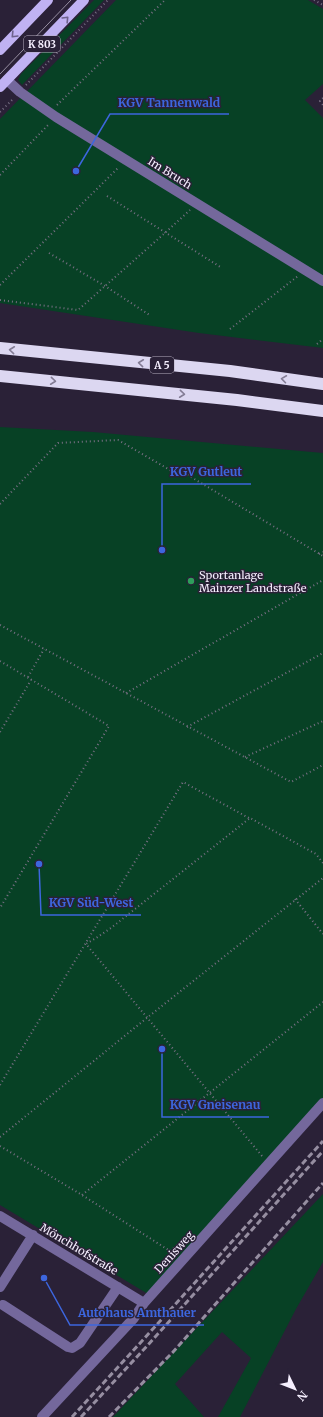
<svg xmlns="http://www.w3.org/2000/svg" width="323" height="1417" font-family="Merriweather,serif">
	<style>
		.green { fill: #074125 }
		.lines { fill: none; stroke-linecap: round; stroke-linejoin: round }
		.path { stroke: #787084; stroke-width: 2; stroke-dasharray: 1 3; stroke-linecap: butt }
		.minor { stroke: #74689c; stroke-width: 10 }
		.major { stroke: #c0b2f3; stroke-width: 10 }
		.highway { stroke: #dcd7f1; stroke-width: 12 }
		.tram { stroke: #968ea1; stroke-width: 1 }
		.rail { stroke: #968ea1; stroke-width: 3; stroke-dasharray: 6 3; stroke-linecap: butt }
		.oneway { stroke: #6e628c }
		.oneway2 { stroke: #837c94 }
		.leisure-dot { fill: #2e9e5b; stroke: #2a2137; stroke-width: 1.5 }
		.labels { text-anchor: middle; stroke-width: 3; stroke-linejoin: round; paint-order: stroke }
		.shield { fill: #2a2137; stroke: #b8b1c2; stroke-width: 1 }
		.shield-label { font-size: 10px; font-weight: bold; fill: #f5effe }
		.street-label { font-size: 11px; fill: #f5effe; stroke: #2a2137 }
		.poi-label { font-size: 11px; fill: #f5effe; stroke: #2a2137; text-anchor: start }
		.leader { fill: none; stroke: #3d66de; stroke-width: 1.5 }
		.callout-dot { fill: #3d66de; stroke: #2a2137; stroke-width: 1.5 }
		.callout-label { font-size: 12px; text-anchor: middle; font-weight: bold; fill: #3d66de; stroke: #2a2137; stroke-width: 3; stroke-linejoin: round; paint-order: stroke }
	</style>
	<rect width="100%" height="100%" fill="#2a2137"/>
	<path class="green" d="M94,0H104L22,85L18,80L21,74Z
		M116,0H308L323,9V84L305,100L323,118V348L199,333L0,303V119Z
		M0,427L93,432L323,453V1104L148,1294L0,1205Z
		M323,1194V1262L296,1309L240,1417H218L251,1358L222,1332L175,1384L204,1417H113Z"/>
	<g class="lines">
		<path class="path" d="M314,0L323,5
			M26,85L108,0
			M323,98L320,101L323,105
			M57,105L165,0
			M0,112L13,99
			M0,175L49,124
			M107,196L222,268
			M49,253L105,286L151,316
			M0,285L118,168
			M0,300L78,310L166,232L190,210
			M230,329L298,276
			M317,344L323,339
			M0,504L58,443L118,440L175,473L181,471L323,556
			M319,554L323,552
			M0,625L291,782L323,765
			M0,661L109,726L0,908
			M28,677L44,649
			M126,693L323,580
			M187,727L323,653
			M0,732L31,680
			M245,757L323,721
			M295,899L323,934
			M0,1085L183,782L249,818
			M0,1137L148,1017L323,878
			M0,1146L82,1195L170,1251L190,1235
			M262,1156L86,944L96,938L111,928L250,818L316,854L323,863
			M82,1195L323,1002"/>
		<path class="minor" d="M7,80L20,92L56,117L323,281
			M0,1216L144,1303
			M0,1287L33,1235
			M3,1305L68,1347L72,1348L80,1343L118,1287
			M42,1417L134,1318L144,1303L323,1103"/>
		<path class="major" d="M0,50L48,0
			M0,87L84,0"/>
		<path class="highway" d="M0,348L230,371L323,384
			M0,376L237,400L323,411"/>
		<path class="tram" d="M0,74L71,0"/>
		<path class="rail" d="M72,1417L142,1341L323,1141
			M81,1417L147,1346L323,1151
			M109,1417L173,1352L323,1183"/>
	</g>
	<defs><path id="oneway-chevron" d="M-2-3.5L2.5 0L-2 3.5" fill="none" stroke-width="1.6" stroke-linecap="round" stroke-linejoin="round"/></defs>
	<g class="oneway">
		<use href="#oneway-chevron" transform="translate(66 19) rotate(-46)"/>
		<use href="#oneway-chevron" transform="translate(14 35) rotate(134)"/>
	</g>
	<g class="oneway2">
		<use href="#oneway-chevron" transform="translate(12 350) rotate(-174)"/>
		<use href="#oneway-chevron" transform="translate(141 363) rotate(-174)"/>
		<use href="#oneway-chevron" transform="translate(284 379) rotate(-172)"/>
		<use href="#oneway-chevron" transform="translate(53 381) rotate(6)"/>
		<use href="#oneway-chevron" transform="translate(182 394) rotate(6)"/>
	</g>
	<circle class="leisure-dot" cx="191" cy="581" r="4"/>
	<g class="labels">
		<g class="shield">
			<rect x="24" y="36" width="36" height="16" rx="3"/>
			<rect x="150" y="357" width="24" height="16" rx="3"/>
		</g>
		<g class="shield-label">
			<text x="42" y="48">K 803</text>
			<text x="162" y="369">A 5</text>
		</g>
		<g class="street-label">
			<text transform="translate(170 173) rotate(32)" y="4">Im Bruch</text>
			<text transform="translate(79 1249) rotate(31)" y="4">Mönchhofstraße</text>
			<text transform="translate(174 1252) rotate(-48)" y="4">Denisweg</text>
		</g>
		<g class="poi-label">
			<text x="199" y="579">Sportanlage<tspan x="199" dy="13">Mainzer Landstraße</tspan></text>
		</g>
	</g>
	<path class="leader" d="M76 171L110 114H229M162 550L162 484H251M39 864L41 915H141M162 1049L162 1117H269M44 1278L70 1325H204"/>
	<g class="callout-dot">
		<circle cx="76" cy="171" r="4"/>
		<circle cx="162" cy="550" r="4"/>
		<circle cx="39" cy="864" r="4"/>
		<circle cx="162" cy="1049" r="4"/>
		<circle cx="44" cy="1278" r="4"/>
	</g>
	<g class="callout-label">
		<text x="169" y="107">KGV Tannenwald</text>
		<text x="206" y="476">KGV Gutleut</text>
		<text x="91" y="907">KGV Süd-West</text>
		<text x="215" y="1109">KGV Gneisenau</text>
		<text x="137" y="1317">Autohaus Amthauer</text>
	</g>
	<g transform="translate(295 1389) rotate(133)" stroke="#2a2137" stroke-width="3" paint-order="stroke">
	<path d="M0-3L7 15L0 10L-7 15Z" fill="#f5effe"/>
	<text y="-6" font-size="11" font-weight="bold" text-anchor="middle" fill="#f5effe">N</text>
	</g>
</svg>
